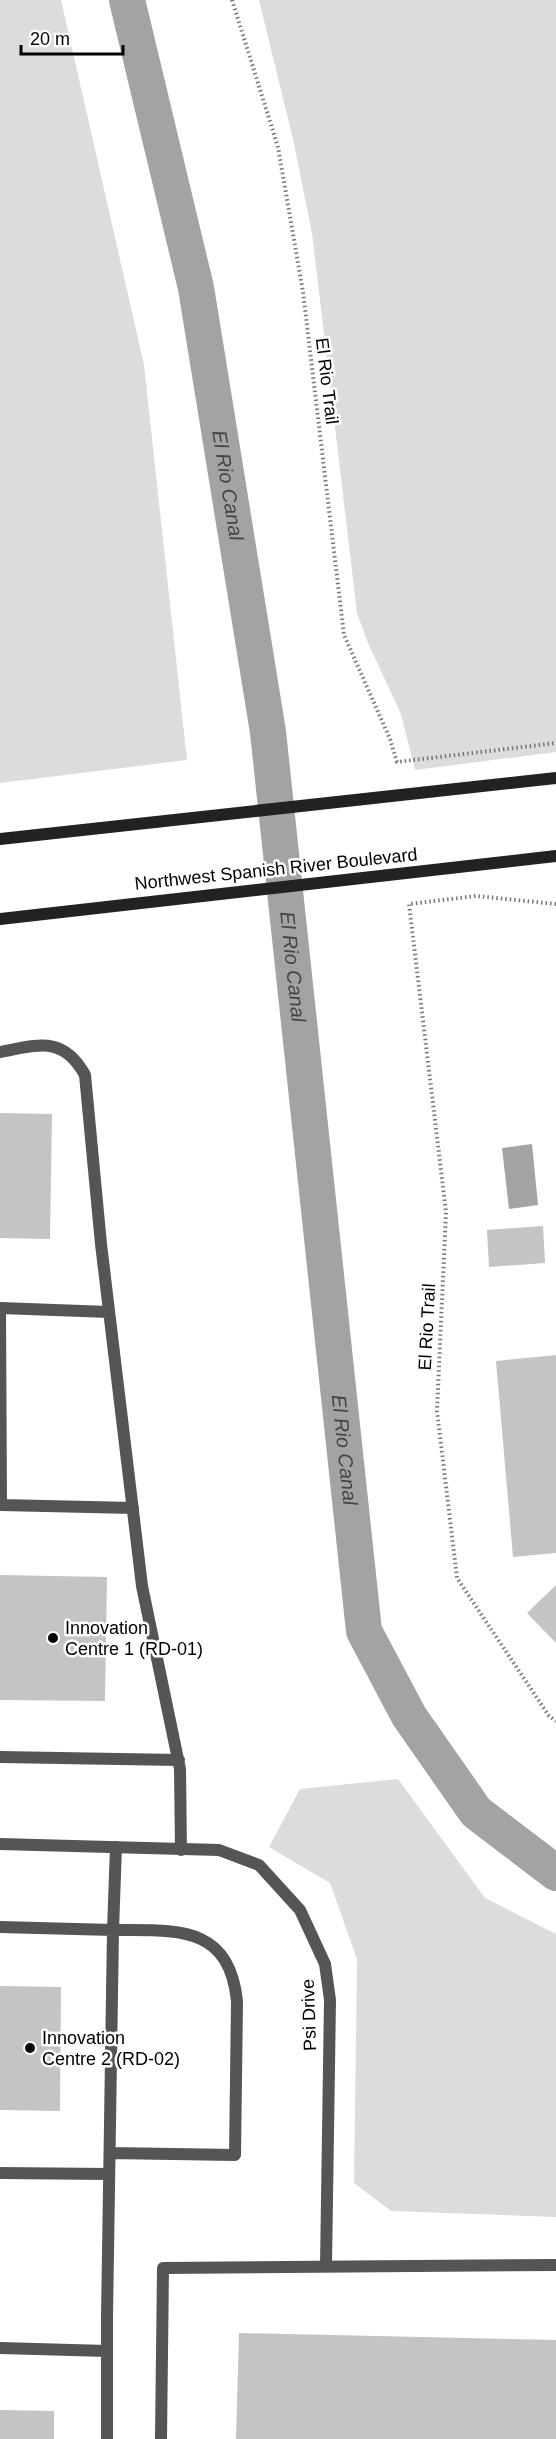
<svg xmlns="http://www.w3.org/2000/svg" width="556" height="2439" font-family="Arial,sans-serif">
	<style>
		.green { fill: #dcdcdc }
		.water { fill: #a3a3a3 }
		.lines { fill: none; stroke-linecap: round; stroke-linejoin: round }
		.canal { stroke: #a3a3a3; stroke-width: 36 }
		.building { fill: #c4c4c4 }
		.path { stroke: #777; stroke-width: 4; stroke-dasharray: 1.5 3; stroke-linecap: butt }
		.service { stroke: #555; stroke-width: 12 }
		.minor { stroke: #555; stroke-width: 12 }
		.secondary { stroke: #222; stroke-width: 12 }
		.poi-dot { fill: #000; stroke: #fff; stroke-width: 2 }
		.labels { text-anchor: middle; stroke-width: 5; stroke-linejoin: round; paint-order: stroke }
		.street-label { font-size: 18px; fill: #000; stroke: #fff }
		.poi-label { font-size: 18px; fill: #000; stroke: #fff; text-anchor: start }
		.water-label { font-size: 20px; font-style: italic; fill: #444; stroke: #fff }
	</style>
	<rect width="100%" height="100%" fill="#fff"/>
	<path class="green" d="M0,0H61L144,365L187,760L0,783Z
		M259,0H556V752L415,770L401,714L368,643L357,613L312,233L293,139Z
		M398,1779L485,1898L556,1934V2217L391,2211L354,2183L357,1959L330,1883L269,1847L300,1789Z"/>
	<path class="water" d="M532,1144L538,1205L509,1209L502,1148Z"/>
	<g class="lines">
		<path class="canal" id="s1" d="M127,0L196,288L268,732L364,1631L409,1716L476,1812L556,1873"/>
	</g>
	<path class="building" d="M0,1113L52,1114L50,1239L0,1238Z
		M543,1226L545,1263L489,1267L487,1230Z
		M556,1355V1553L513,1557L496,1361Z
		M0,1575L107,1577L105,1701L0,1700Z
		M556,1585V1643L527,1613Z
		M0,1986L61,1987L60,2111L0,2110Z
		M239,2333L556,2340V2439H236Z
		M0,2410L54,2411V2439H0Z"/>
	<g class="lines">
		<path class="path" d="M232,0L278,147L303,292L344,635L390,739L397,762L556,743
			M556,904L476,896L409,904L446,1212L437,1411L457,1578L549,1716L556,1721"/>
		<path class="service" d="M0,1052C38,1045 63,1035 85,1075L101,1244L142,1586L180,1769L181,1850
			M109,1312L0,1308L1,1505L133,1508
			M0,1757L179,1760
			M0,1927L113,1930L107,2317V2439
			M110,2153L235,2155L237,2001C229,1923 174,1931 113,1930L116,1847
			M0,2173L109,2174
			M0,2348L107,2351
			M161,2439L163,2268L556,2265"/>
		<path class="minor" d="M0,1844L219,1850L259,1865L300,1910L325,1964L330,2000L326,2266"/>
		<path class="secondary" d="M0,839L556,778
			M0,919L556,856"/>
	</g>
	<g class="poi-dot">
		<circle cx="53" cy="1638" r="6"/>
		<circle cx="30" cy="2048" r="6"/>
	</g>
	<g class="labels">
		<g class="street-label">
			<text transform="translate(327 381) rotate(83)" y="6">El Rio Trail</text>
			<text transform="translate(276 869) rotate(-6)" y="6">Northwest Spanish River Boulevard</text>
			<text transform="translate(427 1327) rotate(-87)" y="6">El Rio Trail</text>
			<text transform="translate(309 2015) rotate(-92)" y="6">Psi Drive</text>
		</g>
		<g class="poi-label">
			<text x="65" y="1634">Innovation<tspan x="65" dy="21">Centre 1 (RD-01)</tspan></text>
			<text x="42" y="2044">Innovation<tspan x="42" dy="21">Centre 2 (RD-02)</tspan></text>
		</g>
		<g class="water-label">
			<text dy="7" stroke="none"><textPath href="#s1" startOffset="496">El Rio Canal</textPath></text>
			<text dy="7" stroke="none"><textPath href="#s1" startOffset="982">El Rio Canal</textPath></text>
			<text dy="7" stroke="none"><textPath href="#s1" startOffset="1468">El Rio Canal</textPath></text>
		</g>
	</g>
	<path d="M21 45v9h102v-9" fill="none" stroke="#000000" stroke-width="3"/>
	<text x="30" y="45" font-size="18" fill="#000000" stroke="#ffffff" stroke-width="4.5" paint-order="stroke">20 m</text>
</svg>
